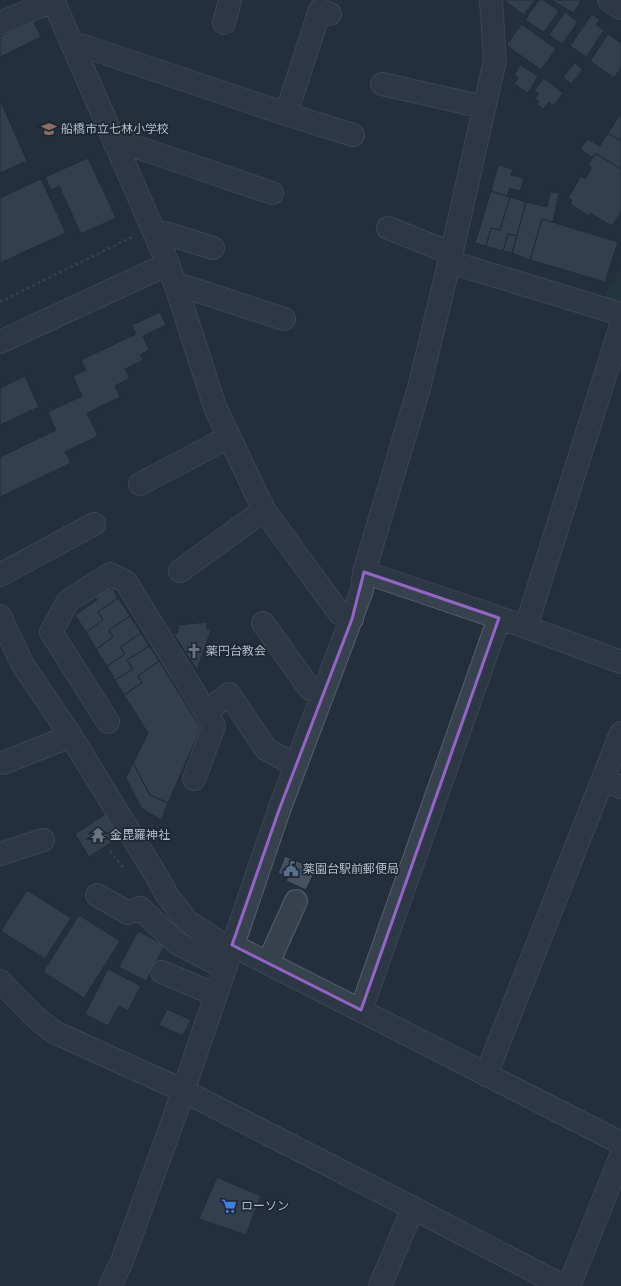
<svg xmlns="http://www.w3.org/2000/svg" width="621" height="1286" font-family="'Work Sans','Noto Sans JP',sans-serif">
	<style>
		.green { fill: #263c3f }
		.building { fill: #455162; stroke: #1f2835 }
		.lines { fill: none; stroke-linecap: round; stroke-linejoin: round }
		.minor-casing { stroke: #565f6c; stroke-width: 24 }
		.path { stroke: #44595c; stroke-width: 2.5; stroke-dasharray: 3 3; stroke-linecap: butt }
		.minor { stroke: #38414e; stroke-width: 22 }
		.marked { fill: none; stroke: #9266c3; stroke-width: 3; stroke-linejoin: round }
		.labels { text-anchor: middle; stroke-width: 3.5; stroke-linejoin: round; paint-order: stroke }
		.poi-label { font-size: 12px; fill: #b4bcc9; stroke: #1d2633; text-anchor: start }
	</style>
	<rect width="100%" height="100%" fill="#242f3e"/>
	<path class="green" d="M621,267V305L602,300Z"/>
	<path class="building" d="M506,0H535L524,15L505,1Z
		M539,0H544L559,11L544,32L525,20Z
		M551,0H581L574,13Z
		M565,12L578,22L562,44L549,35Z
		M592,14L600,20L596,25L604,30L586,57L570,46Z
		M33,21L41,37L0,57V36Z
		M522,24L556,49L541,70L506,45Z
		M608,34L621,43V68L614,78L590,61Z
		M575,63L583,70L571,84L563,77Z
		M520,65L538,76L528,93L514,84L518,78L514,75Z
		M544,78L563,93L553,106L549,102L543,109L537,104L539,101L535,98L539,94L534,90Z
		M0,100L27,161L0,173Z
		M619,116L621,117V141L608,133Z
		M608,133L621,141V169L595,153L593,158L580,149L587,139L600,146Z
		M595,153L621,169V212L612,226L590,213L589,216L570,204L572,200L568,198L581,176L585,179L592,168L588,165Z
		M88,158L116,218L81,234L59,186L51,190L45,177Z
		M498,165L513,169L511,175L524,178L520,191L510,188L507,196L491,191Z
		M41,179L66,233L0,263V198Z
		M491,191L510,197L500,230L491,228L486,246L475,243Z
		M550,192L559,193L553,222L542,219L530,260L512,253L526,202L547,207Z
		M510,197L526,202L517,236L508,234L503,251L486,246L491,228L500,230Z
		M542,219L618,242L605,282L530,260Z
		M508,234L517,236L512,253L503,251Z
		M160,312L166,325L143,336L149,350L140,355L143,360L125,369L130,378L115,386L120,397L87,413L98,436L65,452L71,463L0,497V457L56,430L48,412L82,396L73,376L86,370L81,360L136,334L132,325Z
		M25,376L39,407L0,425V388Z
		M107,588L113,589L118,598L98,612L103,620L86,632L75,615L97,600L94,595Z
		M118,598L130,616L109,630L113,637L96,649L86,632L103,620L98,612Z
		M130,616L141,633L120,647L125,654L107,666L96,649L113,637L109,630Z
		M207,622V630H211L197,670L173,633H178V625Z
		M141,633L149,646L127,660L133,669L115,680L107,666L125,654L120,647Z
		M149,646L159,661L138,676L142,683L124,695L115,680L133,669L127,660Z
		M159,661L201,728L168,803L150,795L133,763L148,733L124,695L142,683L138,676Z
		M133,763L150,795L168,803L161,820L141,808L126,778Z
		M107,813L121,836L89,857L75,834Z
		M285,856L316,869L306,890L286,881L288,877L278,873Z
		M27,890L71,918L45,959L1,931Z
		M79,915L120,941L84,998L43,972Z
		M138,931L165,945L146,981L119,967Z
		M108,969L141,986L128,1011L119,1006L108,1026L85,1014Z
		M167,1009L191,1020L183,1036L159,1025Z
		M217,1177L261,1196L246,1235L199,1219Z"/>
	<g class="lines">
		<g class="minor-casing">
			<path id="minor" d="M53,0L168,264L177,289L215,407L264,510L340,614L352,619
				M609,0L621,8
				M0,23L53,1
				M224,23L230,0
				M75,48L84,46L286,114L353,135
				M382,84L484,107
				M286,114L320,10L330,14
				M115,144L122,142L272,193
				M388,228L443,250L453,247
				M156,236L165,233L213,248
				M450,262L621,314
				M177,289L186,287L284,319
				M0,342L168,264
				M140,484L229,437
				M180,571L264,510
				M364,572L526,627L621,662
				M0,575L94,524
				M0,616L23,665L71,736L159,880L167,895L187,921L219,942L232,945L621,1143
				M263,623L310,689L322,695
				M526,627L621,325
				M108,722L51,632L68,601L110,574L126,582L206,712L229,694L266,749L284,759L296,763
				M3,763L71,736
				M194,779L214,726L206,712
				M603,780L621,787
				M0,854L43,840
				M97,895L128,913L140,908L177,943L225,968
				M268,963L296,901
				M162,972L216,995
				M0,981L35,1017L54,1032L184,1091L413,1208L563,1286
				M361,1010L499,618
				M486,1075L621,733
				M110,1286L122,1261L175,1115L279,810L362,590L364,572L419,388L453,247L490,82L495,61L491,0
				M380,1286L413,1208
				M569,1286L621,1156"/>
		</g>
		<path class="path" d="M0,302L132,237
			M110,851L125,870"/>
		<use href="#minor" class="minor"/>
	</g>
	<path d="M0 0H621V1286H0ZM364,572L499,618L361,1010L232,945L279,810L352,619Z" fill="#242f3e" fill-opacity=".55" fill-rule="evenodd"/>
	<path class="marked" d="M364,572L499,618L361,1010L232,945L279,810L352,619Z"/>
	<defs>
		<g id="school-bare" transform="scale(1.2)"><path d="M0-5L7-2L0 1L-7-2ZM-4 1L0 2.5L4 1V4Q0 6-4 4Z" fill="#8d6e63" stroke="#1d2633" stroke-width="2.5" paint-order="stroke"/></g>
		<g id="church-bare" transform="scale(1.2)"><path d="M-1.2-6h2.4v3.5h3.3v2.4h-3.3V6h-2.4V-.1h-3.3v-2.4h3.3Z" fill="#6b7280" stroke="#1d2633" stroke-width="2.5" paint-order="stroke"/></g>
		<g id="temple-bare" transform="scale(1.2)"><path d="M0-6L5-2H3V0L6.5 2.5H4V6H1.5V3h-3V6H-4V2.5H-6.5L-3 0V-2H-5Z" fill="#6b7280" stroke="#1d2633" stroke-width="2.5" paint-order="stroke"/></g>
		<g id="civic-bare" transform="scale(1.2)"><path d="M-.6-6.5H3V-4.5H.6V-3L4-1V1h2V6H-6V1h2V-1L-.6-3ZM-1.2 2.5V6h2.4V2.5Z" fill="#5c6f8a" stroke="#1d2633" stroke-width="2.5" paint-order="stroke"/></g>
		<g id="supermarket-bare" transform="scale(1.2)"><path d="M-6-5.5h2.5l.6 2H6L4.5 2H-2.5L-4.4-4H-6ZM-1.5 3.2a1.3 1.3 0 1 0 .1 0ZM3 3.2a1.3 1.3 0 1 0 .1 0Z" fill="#3f7fe0" stroke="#1d2633" stroke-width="2.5" paint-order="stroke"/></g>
	</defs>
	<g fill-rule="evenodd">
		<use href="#school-bare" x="49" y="129"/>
		<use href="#church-bare" x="194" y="651"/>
		<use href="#temple-bare" x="98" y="835"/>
		<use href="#civic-bare" x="291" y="869"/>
		<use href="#supermarket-bare" x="229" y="1206"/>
	</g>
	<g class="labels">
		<g class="poi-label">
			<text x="61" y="133">船橋市立七林小学校</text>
			<text x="206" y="655">薬円台教会</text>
			<text x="110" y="839">金毘羅神社</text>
			<text x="303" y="873">薬園台駅前郵便局</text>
			<text x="241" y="1210">ローソン</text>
		</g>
	</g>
</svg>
